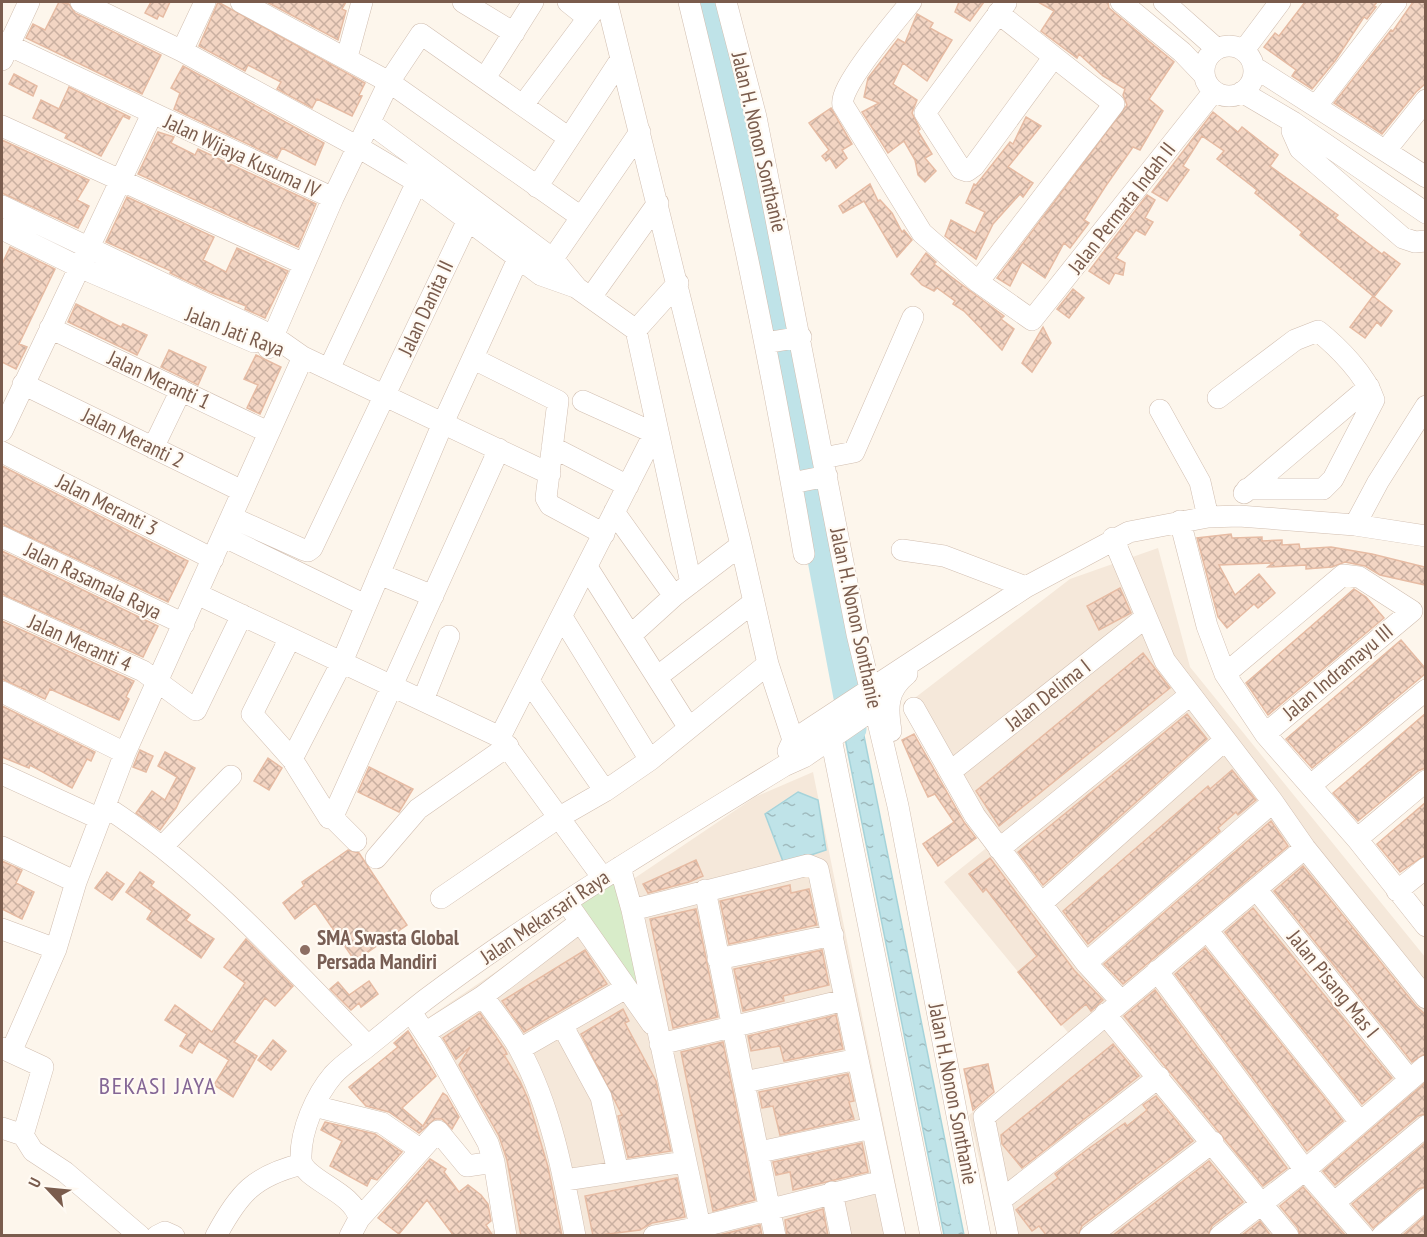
<svg xmlns="http://www.w3.org/2000/svg" width="1427" height="1237" font-family="'PT Sans Narrow',sans-serif">
	<style>
		.residential { fill: #f5e8da }
		.grass { fill: #d8ecc9 }
		.water { fill: url(#water-ripples); stroke: #a5d3da; stroke-width: 1.5 }
		.lines { fill: none; stroke-linecap: round; stroke-linejoin: round }
		.river { stroke: #bfe3e8; stroke-width: 27 }
		.building { fill: url(#building-cross-hatch); stroke: #e6bba3; stroke-width: 1.5 }
		.minor-casing { stroke: #d1beb0; stroke-width: 22 }
		.minor { stroke: #fff; stroke-width: 21 }
		.education-dot { fill: #8d6e63; stroke: #fffaf3; stroke-width: 2 }
		.labels { text-anchor: middle; stroke-width: 4.5; stroke-linejoin: round; paint-order: stroke }
		.street-label { font-size: 21px; fill: #7a5c4d; stroke: #fffaf3 }
		.education-label { font-size: 21px; font-weight: bold; fill: #785e54; stroke: #fffaf3; text-anchor: start }
		.quarter-label { font-size: 24px; letter-spacing: 1.5px; fill: #846695; stroke: #fffaf3 }
	</style>
	<defs>
		<pattern id="water-ripples" width="26" height="14" patternUnits="userSpaceOnUse" patternTransform="scale(1.5)"><rect width="26" height="14" fill="#bfe3e8"/><path d="M2 4q2-2 4 0t4 0M15 11q2-2 4 0t4 0" fill="none" stroke="#a0bbbe"/></pattern>
		<pattern id="building-cross-hatch" width="8" height="8" patternUnits="userSpaceOnUse" patternTransform="scale(1.5)"><rect width="8" height="8" fill="#f3d5c3"/><path d="M0 0l8 8M0 8l8-8" fill="none" stroke="#cab0a1"/></pattern>
	</defs>
	<rect width="100%" height="100%" fill="#fdf6ec"/>
	<path class="residential" d="M1158,548L1190,667L1425,957V1235H997L969,1115L1070,1035L944,882L990,845L903,707L1070,579Z
		M813,772L906,1235H486L502,1225L480,1145L417,1025L755,797Z"/>
	<path class="grass" d="M620,867L656,1030L566,902Z"/>
	<path class="water" d="M862,726L964,1235H944L845,738Z
		M798,792L818,800L826,850L784,864L765,814Z"/>
	<g class="lines">
		<path class="river" d="M709,2L737,115L853,729"/>
	</g>
	<path class="building" d="M59,2L69,4L75,13L161,55L142,94L26,38L33,24L45,30Z
		M151,2H170L163,17L159,15L157,19L145,13Z
		M218,2L365,83L359,95L362,96L352,116L317,99L312,108L277,89L281,82L248,65L245,71L199,46Z
		M267,2H346L342,9L346,11L338,40Z
		M959,2H984L970,21L955,12Z
		M1038,2H1108L1109,8L1174,62L1149,99L1163,111L1140,150L1133,147L1105,187L1084,220L1089,223L1070,248L1064,243L1045,278L1022,262L1010,286L997,278L1127,105L1123,95L1125,89L1103,76L1079,54L1077,58L1041,31L1054,11Z
		M1305,2H1377L1374,6L1376,7L1367,19L1364,17L1335,61L1312,89L1292,76L1296,70L1264,47L1275,33L1279,36Z
		M1413,2H1425V84L1416,92L1382,134L1334,103L1391,30L1393,31Z
		M917,14L933,23L930,28L952,40L927,81L903,63L893,84L917,100L912,113L920,129L918,131L932,154L925,158L936,171L925,182L918,175L915,160L904,141L888,153L862,112L879,103L864,97L868,78L898,39L905,43Z
		M183,66L324,143L315,165L282,148L277,158L174,109L180,93L171,88Z
		M14,74L37,86L33,96L9,84Z
		M69,87L130,117L129,119L123,116L101,156L65,138L67,134L33,118L41,100L59,109Z
		M831,108L852,144L842,150L847,158L836,168L830,158L826,161L822,156L829,150L809,123Z
		M1213,112L1238,132L1242,127L1278,155L1270,166L1338,215L1335,218L1382,254L1384,252L1400,264L1374,297L1300,235L1302,232L1255,193L1257,190L1217,159L1224,151L1202,136L1183,166L1189,170L1167,201L1152,192Z
		M1026,117L1041,126L1008,167L1033,183L1023,197L1020,194L993,224L976,259L945,236L951,220L975,233L985,212L966,203L974,184L976,185L1010,142L1013,144Z
		M158,132L174,137L171,143L195,155L198,149L316,204L298,247L138,174Z
		M2,140L89,180L77,200L89,206L78,228L2,193Z
		M870,184L878,201L880,200L892,213L902,232L904,230L912,240L897,257L864,201L843,213L839,206Z
		M1147,195L1155,200L1145,218L1153,222L1145,235L1136,230L1116,258L1125,263L1123,275L1115,273L1109,284L1089,271Z
		M127,197L214,237L203,260L226,272L237,248L288,271L265,318L245,309L246,306L210,292L170,273L171,271L106,242Z
		M10,247L55,269L19,344L27,347L16,369L2,362V264Z
		M926,253L936,262L934,264L1004,316L1001,319L1014,329L1002,350L964,311L953,304L955,301L937,288L934,291L922,285L911,274Z
		M1073,289L1084,298L1069,318L1057,309Z
		M1373,296L1392,311L1381,326L1377,322L1365,338L1350,327Z
		M76,304L121,327L123,324L147,335L137,355L68,322Z
		M1043,327L1051,343L1032,372L1022,363Z
		M169,350L206,367L198,385L161,367Z
		M256,355L281,367L260,414L247,408L258,385L244,379Z
		M2,466L188,561L168,602L2,524Z
		M1231,534L1232,538L1262,537V541L1282,540V545L1299,544L1300,549L1331,547L1372,554L1425,567V585L1380,575L1365,566L1345,562L1332,567L1306,569V565L1268,567L1273,563L1219,565L1235,595L1259,574L1275,593L1258,608L1254,604L1227,628L1218,617L1197,538Z
		M2,551L158,626L143,657L2,594Z
		M1120,588L1131,613L1099,630L1087,606Z
		M1354,589L1366,597L1384,618L1268,715L1246,683Z
		M2,621L134,681L126,697L129,699L119,720L50,689L45,699L2,679Z
		M1401,640L1425,668V674L1312,768L1286,739Z
		M1143,653L1170,688L999,826L976,791Z
		M2,706L95,752L91,761L87,759L72,788L30,765L29,768L2,757Z
		M1187,714L1207,739L1043,885L1018,852Z
		M1425,714V768L1418,771L1358,821L1333,793Z
		M914,734L964,822L976,838L938,866L923,844L954,822L935,794L928,797L915,770L902,740Z
		M140,750L153,756L146,772L133,767Z
		M165,752L195,768L176,808L160,830L136,813L152,791L165,800L177,777L158,766Z
		M268,758L282,768L269,790L254,781Z
		M369,767L413,789L399,812L358,792Z
		M1232,770L1256,800L1238,815L1236,812L1218,828L1220,831L1088,944L1063,911L1208,786L1210,789Z
		M1425,803V855L1400,872L1377,844Z
		M1271,821L1288,846L1123,984L1104,964Z
		M348,850L359,853L407,925L355,961L315,903L295,919L283,903L304,886L302,882Z
		M990,858L1074,970L1103,1000L1091,1011L1086,1004L1061,1025L1018,972L1037,956L986,889L983,892L969,874Z
		M696,860L703,876L689,882L648,893L643,884Z
		M2,861L22,870L16,883L34,892L22,919L2,909Z
		M1303,866L1416,1006L1425,1014V1054L1412,1062L1274,891Z
		M107,872L124,884L112,900L95,888Z
		M140,872L154,882L151,886L190,915L186,920L214,939L201,958L147,919L152,911L126,892Z
		M790,885L791,893L809,889L817,925L729,944L720,901Z
		M1253,908L1392,1078L1362,1104L1225,932Z
		M696,909L718,1017L673,1028L650,919Z
		M246,939L293,986L275,1006L265,998L234,1042L257,1056L233,1097L214,1085L229,1060L199,1041L192,1053L180,1046L187,1034L165,1020L175,1005L212,1032L245,983L224,967Z
		M1205,948L1343,1121L1307,1151L1175,974Z
		M585,950L607,984L524,1032L502,1001Z
		M822,950L829,985L783,996L784,1001L743,1011L734,969Z
		M369,981L378,994L361,1007L359,1003L351,1010L330,989L338,982L349,995Z
		M1155,990L1287,1168L1263,1186L1124,1016Z
		M623,1009L629,1021L625,1023L656,1081L671,1151L628,1158L618,1116L622,1115L581,1034Z
		M480,1013L505,1050L507,1054L504,1055L520,1081L528,1099L548,1167L562,1236H521L507,1160L499,1136L459,1065L470,1047L456,1059L443,1038Z
		M836,1015L843,1049L784,1061L780,1046L751,1051L748,1036Z
		M408,1031L436,1076L402,1108L423,1126L443,1093L447,1096L459,1117L452,1129L442,1119H435L419,1133L389,1112L366,1106L349,1087L398,1047L394,1043Z
		M273,1040L286,1051L271,1070L258,1060Z
		M723,1042L755,1200L713,1211L681,1052Z
		M1113,1044L1139,1076L1022,1168L1002,1144L1001,1135Z
		M988,1064L994,1092L973,1110L964,1069Z
		M848,1074L854,1101L849,1102L854,1119L780,1135L773,1106L762,1108L759,1092Z
		M1425,1083V1114L1418,1116L1335,1185L1323,1171Z
		M1156,1096L1193,1141L1082,1226L1078,1236H1047L1039,1226L1032,1231L1016,1210L1058,1178L1055,1174L1088,1149L1125,1123L1127,1126L1147,1110L1143,1105Z
		M325,1122L375,1134L402,1152L377,1180L371,1178L367,1186L330,1166L342,1141L321,1130Z
		M862,1143L868,1172L793,1190L790,1172L776,1175L773,1162Z
		M1425,1143V1187L1418,1189L1373,1228L1352,1204Z
		M430,1159L446,1169L444,1172L459,1192L468,1185L481,1195L488,1204L491,1221L486,1225L493,1236H454L427,1200L399,1234L378,1218Z
		M1209,1161L1243,1202L1212,1226L1208,1236H1112Z
		M677,1178L685,1217L652,1223L640,1230L593,1236L585,1196Z
		M1303,1187L1346,1236H1300L1298,1228L1280,1206Z
		M823,1209L828,1236H787L785,1220Z
		M1425,1216V1236H1402Z
		M1260,1221L1271,1236H1241Z
		M760,1225L762,1236H719V1235Z"/>
	<g class="lines">
		<g class="minor-casing">
			<path id="minor" d="M81,2L182,51L358,147L417,182L541,275L575,287
				M241,2L389,82L581,217
				M463,2L514,33
				M568,2L588,18
				M607,2L741,545L768,664L793,740
				M689,2C734,184 772,369 804,554
				M726,2L756,117L857,634L898,806L980,1236
				M911,2C898,18 837,89 843,105L922,233L978,282L1032,320L1214,91
				M1121,2L1182,52L1204,75
				M1164,2L1217,49
				M1006,3L925,113L961,169L967,171L974,166L1053,58
				M2,42L333,198
				M1204 71a25 25 0 1 1 50 0a25 25 0 1 1-50 0Z
				M1244,50L1280,2
				M182,51L205,2
				M347,57L362,2
				M2,60L29,2
				M1254,67L1426,177
				M485,78L533,2
				M1242,92L1293,122L1426,213
				M523,105L600,2
				M1317,105L1396,2
				M1293,122L1292,131L1300,149L1403,238L1415,242L1426,241
				M370,123L553,259L577,288L636,330L691,583
				M2,126L304,264
				M1386,150L1426,100
				M537,187L621,59
				M2,206L273,336L303,357L550,474
				M2,229L79,267L254,342
				M545,270L640,132
				M978,282L1114,104L998,13
				M591,297L658,203
				M50,328L268,432
				M636,330L678,283
				M765,343L801,337
				M268,348L333,198L389,82L421,34L569,138
				M474,359L558,401L546,498L550,505L604,534
				M329,369L417,182
				M23,384L242,491
				M1218,398L1295,340L1318,331C1338,347 1366,375 1374,400L1333,479L1323,489H1247
				M583,401L654,433
				M1160,410L1200,482L1208,517
				M2,431L152,114
				M552,447L628,486
				M153,448L181,390
				M2,452L213,559
				M823,458L854,452L913,317
				M792,483L827,476
				M1244,493L1369,387
				M614,512L674,596
				M231,517L304,550L308,551L312,548L468,220
				M1180,521L1207,626L1225,674L1265,734L1357,839L1426,926
				M1355,525L1378,482L1426,406
				M223,536L365,605
				M2,537L184,624
				M1113,538L1165,661L1273,802L1305,848L1426,998
				M902,550L944,556L1026,587
				M587,567L689,728
				M379,574L433,596
				M197,594L500,737L603,878
				M2,607L143,671L196,710L242,615
				M562,617L650,760
				M631,635L674,596L741,545
				M290,638L252,714L292,759L329,818L334,814L499,449
				M1225,674L1343,575L1359,577L1412,611L1265,734
				M657,677L754,602
				M530,683L605,791
				M2,692L125,753
				M423,700L449,636
				M914,708L975,816L1086,963L1121,1001
				M891,731C887,707 887,690 907,674
				M500,737L656,430
				M831,738L931,1236
				M788,751L793,740L1026,587L1129,532L1208,517L1239,516L1355,525L1426,536
				M292,759L342,662L443,423L518,259
				M950,772L1146,617
				M2,774L100,819
				M1311,785L1426,690
				M106,807C205,871 286,962 368,1046
				M332,817L356,841
				M1357,839L1426,781
				M2,847L76,882
				M162,847L231,776
				M999,849L1190,695
				M376,858L418,809L508,746
				M620,867L632,910L702,1236
				M1256,889L1410,1080
				M705,890L775,1236
				M1397,891L1426,868
				M441,898L558,818L605,791L650,760L768,664
				M1041,904L1225,740
				M572,910L652,1024
				M632,910L808,865L818,869L895,1236
				M2,929L56,949
				M1207,930L1360,1122
				M718,959L833,935
				M1086,963L1273,802
				M1157,971L1305,1170L1363,1236
				M483,996C495,1014 510,1031 520,1050C551,1108 563,1172 575,1236
				M411,1012L436,1050L488,1143L494,1162L506,1236
				M1105,1014L1288,1236
				M562,1025L601,1097L618,1172
				M425,1033L483,996L580,922
				M660,1044L845,1000
				M2,1048L43,1067L23,1135L2,1128
				M520,1049L626,988
				M11,1052L56,949L76,882L125,753L303,357
				M744,1082L858,1059
				M314,1106L382,1123L421,1150
				M23,1135L33,1151L65,1172L140,1236
				M760,1152L872,1128
				M565,1180L685,1162
				M832,1192L841,1236
				M1001,1200L1159,1077
				M1335,1202L1426,1126
				M359,1219L438,1131L467,1166L494,1162
				M157,1236L165,1232L174,1236
				M216,1236C239,1193 254,1176 302,1164
				M350,1236L359,1219C354,1191 302,1180 301,1159C300,1131 316,1095 333,1075C343,1064 357,1055 368,1046C387,1031 406,1015 425,1000C539,914 662,841 784,766L804,757L875,708
				M654,1236L700,1227L883,1181
				M1008,1236L984,1117L1305,848
				M1090,1236L1213,1142
				M1220,1236L1305,1170L1426,1066
				M1382,1236L1426,1199"/>
		</g>
		<use href="#minor" class="minor"/>
	</g>
	<circle class="education-dot" cx="305" cy="950" r="6"/>
	<g class="labels">
		<g class="street-label">
			<text transform="translate(759 142) rotate(77)" y="7">Jalan H. Nonon Sonthanie</text>
			<text transform="translate(242 156) rotate(25)" y="7">Jalan Wijaya Kusuma IV</text>
			<text transform="translate(1122 208) rotate(-52)" y="7">Jalan Permata Indah II</text>
			<text transform="translate(426 308) rotate(-65)" y="7">Jalan Danita II</text>
			<text transform="translate(235 332) rotate(21)" y="7">Jalan Jati Raya</text>
			<text transform="translate(159 380) rotate(25)" y="7">Jalan Meranti 1</text>
			<text transform="translate(133 438) rotate(26)" y="7">Jalan Meranti 2</text>
			<text transform="translate(107 505) rotate(27)" y="7">Jalan Meranti 3</text>
			<text transform="translate(93 581) rotate(26)" y="7">Jalan Rasamala Raya</text>
			<text transform="translate(856 618) rotate(78)" y="7">Jalan H. Nonon Sonthanie</text>
			<text transform="translate(80 643) rotate(24)" y="7">Jalan Meranti 4</text>
			<text transform="translate(1338 672) rotate(-40)" y="7">Jalan Indramayu III</text>
			<text transform="translate(1048 695) rotate(-38)" y="7">Jalan Delima I</text>
			<text transform="translate(545 917) rotate(-34)" y="7">Jalan Mekarsari Raya</text>
			<text transform="translate(1333 984) rotate(51)" y="7">Jalan Pisang Mas I</text>
			<text transform="translate(953 1094) rotate(79)" y="7">Jalan H. Nonon Sonthanie</text>
		</g>
		<g class="education-label">
			<text x="317" y="945">SMA Swasta Global<tspan x="317" dy="24">Persada Mandiri</tspan></text>
		</g>
		<g class="quarter-label">
			<text x="158" y="1094">BEKASI JAYA</text>
		</g>
	</g>
	<rect width="1427" height="1237" fill="none" stroke="#7a5c4d" stroke-width="6"/>
	<g transform="translate(48 1189) rotate(296)" stroke="#fffaf3" stroke-width="4.5" paint-order="stroke">
	<path d="M0-4.5L10 22L0 15L-10 22Z" fill="#7a5c4d"/>
	<text y="-9" font-size="16" font-weight="bold" text-anchor="middle" fill="#7a5c4d">U</text>
	</g>
</svg>
